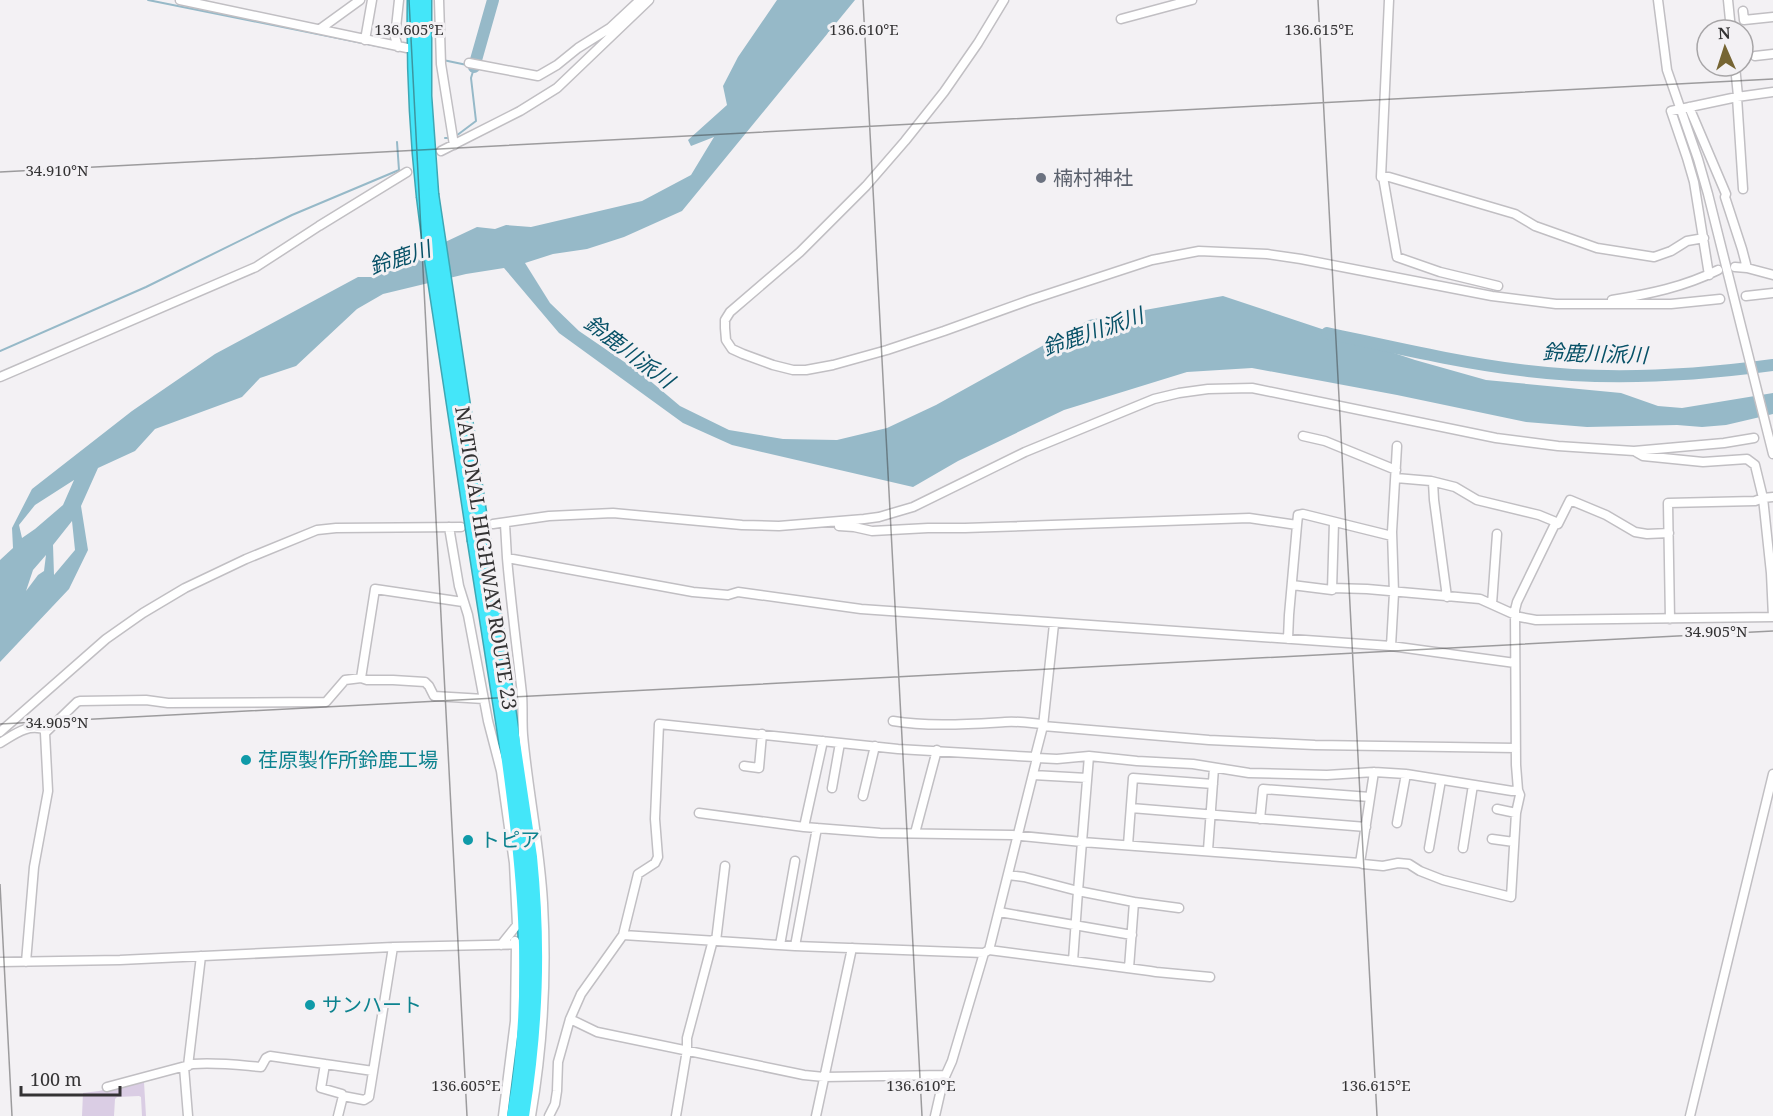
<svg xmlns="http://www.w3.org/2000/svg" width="1773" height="1116" font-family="'Noto Serif','Noto Sans JP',serif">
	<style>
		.green { fill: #dacde4 }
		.water { fill: #96b9c8; fill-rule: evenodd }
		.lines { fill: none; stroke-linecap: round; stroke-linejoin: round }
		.stream { stroke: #96b9c8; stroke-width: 2 }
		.river { stroke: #96b9c8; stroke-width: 12 }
		.minor-casing { stroke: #c1bfc3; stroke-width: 11 }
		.highway-casing { stroke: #3ea7b4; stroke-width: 15 }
		.minor { stroke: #fff; stroke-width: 8 }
		.highway { stroke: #44e6f9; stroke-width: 12 }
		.highway-bridge-casing { stroke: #3ea7b4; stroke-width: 15; stroke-linecap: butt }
		.highway-bridge { stroke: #44e6f9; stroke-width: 12 }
		.ticks { fill: none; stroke: #343334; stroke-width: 1.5; stroke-opacity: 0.45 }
		.worship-dot { fill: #6b7280; stroke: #f3f1f4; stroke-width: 2 }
		.culture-dot { fill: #0f9aa8; stroke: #f3f1f4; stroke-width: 2 }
		.labels { text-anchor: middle; stroke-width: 6; stroke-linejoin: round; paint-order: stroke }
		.worship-label { font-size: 20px; fill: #5b616d; stroke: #f3f1f4; text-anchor: start }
		.street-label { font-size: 20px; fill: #343334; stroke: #f3f1f4 }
		.culture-label { font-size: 20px; fill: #0d838f; stroke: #f3f1f4; text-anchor: start }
		.water-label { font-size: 21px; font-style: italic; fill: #075167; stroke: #f3f1f4 }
		.ticks-label { font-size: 15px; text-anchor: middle; fill: #343334; stroke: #f3f1f4; stroke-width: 6; stroke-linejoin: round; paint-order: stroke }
	</style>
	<rect width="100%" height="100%" fill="#f3f1f4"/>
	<path class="green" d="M142,1080L144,1082L146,1116H142L141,1097L139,1096L117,1097L115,1099L114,1116H82L83,1093L99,1091Z"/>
	<path class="water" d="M777,0H855L682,211L624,237L587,249L553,254L525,263L550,303L579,331L642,374L680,406L729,430L783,439L837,440L887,428L936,405L1089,320L1223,296L1415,360L1486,380L1621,393L1658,406L1682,408L1773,393V414L1726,425L1702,427L1677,425L1587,427L1526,422L1397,395L1252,368L1187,372L1064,410L958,461L913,487L732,445L683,423L559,333L504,268L466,274L383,294L357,309L296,366L260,378L242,397L155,429L135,451L98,468L81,506L88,550L69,589L0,662V560L13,548L12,528L32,489L132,411L215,354L358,277H371L477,227L495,229L506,225L531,227L642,201L691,175L714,137L691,146L688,140L727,105L723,86L738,57ZM74,480L63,505L35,529L22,538L19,525L35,505ZM72,521L75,550L54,575L53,545ZM46,555L44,571L38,575L26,591L33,570Z"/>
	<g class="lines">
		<path class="stream" d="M148,0L392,49
			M443,60L467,65
			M456,136L476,121L471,78L474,68
			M445,138H451
			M0,351L146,287L292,215L399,170L397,142"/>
		<path class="river" d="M474,67L493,0
			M1327,333C1393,347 1460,363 1528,371C1610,381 1692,376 1773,365"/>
		<g class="minor-casing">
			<path id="minor" d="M180,0L407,48
				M439,0L441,64L454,145
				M1004,0L978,43L944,92L905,141L866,186L800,252L730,312L725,320V328L726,340L732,349L743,354L773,365L793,370H806L833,365L887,350L944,331L1030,300L1152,260L1199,251L1267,254L1301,259L1492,296L1556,304H1671L1720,299
				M1389,0L1381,177H1383L1397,257L1440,272L1498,286
				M1658,0L1667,70L1698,159L1708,194L1773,454
				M1728,0L1731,30
				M1743,11L1744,20L1773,17
				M1121,19L1192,0
				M320,29L360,0
				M365,40L372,0
				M398,47L395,37L399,0
				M1755,56L1773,54
				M469,63L538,76L557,65L578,48L610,28L640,0
				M1735,66L1738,96
				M1737,97L1743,189
				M1689,107L1726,194L1725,197L1742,249L1747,268
				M441,151L520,111L557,88L649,0
				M1383,177H1389L1515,214L1535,226L1597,248L1654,257L1671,251L1687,241L1704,238
				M1735,267L1747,268L1773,275
				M1709,275L1694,182L1687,158L1671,111L1737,97L1773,92
				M1746,296L1773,293
				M1612,300C1649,294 1684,287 1718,270
				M0,377L256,267L319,226L407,172
				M1303,436L1325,441L1396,470
				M1636,452L1643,456L1703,462L1747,459L1755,465L1763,498L1771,573L1773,617
				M1396,478L1431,481L1455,487L1477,500L1539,515L1556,522
				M1433,482L1434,500L1447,597
				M493,524L549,516L613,513L742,525L779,526L864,519L879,517L913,507L1025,452L1154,399L1179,393L1208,389L1252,388L1496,438L1558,446L1634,451L1724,443L1754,438
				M505,524L507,558L693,592L728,595L738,592L861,609L1391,646L1515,663
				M839,526L854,527L872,531L928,528H965L1249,518L1297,525L1298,515L1303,514L1392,536
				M449,527L459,586L468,615L488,721L501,771L514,863L517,925L501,945
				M507,558C511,604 517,649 522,694C523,708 522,722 523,735C528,791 540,847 543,903C547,973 543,1046 531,1116
				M1292,585L1332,590L1334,522
				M1332,588L1367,589L1480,599L1520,617L1536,620L1773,617
				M1492,604L1497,534
				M1670,619L1668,503L1755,501L1763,498L1773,497
				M1288,639L1289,615L1297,525
				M1391,646L1394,593L1392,532L1397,446
				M361,678L367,680H393L425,682L429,686L434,696L484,699
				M893,721C928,727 970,724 1005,722C1018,721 1031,723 1043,724
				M1043,726L1209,740L1315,745L1516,748
				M0,732L106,639L143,613L185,588L246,559L317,530L336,528L461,527
				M823,741L804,827L880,833L1012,835L1082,842L1360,863L1363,864L1383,866L1398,863L1409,864L1420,871L1443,880L1511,897L1516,813L1520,795L1518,790L1516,765L1515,610L1517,602L1556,522L1558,524L1570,500L1606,515L1635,532L1647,534L1669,533
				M0,743C15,734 28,723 46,730
				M1037,758L1057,759L1089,756
				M744,766L759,768L762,734
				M1033,775L1087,778
				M832,788L840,743
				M863,796L875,746
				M1131,808L1366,827
				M1497,809L1516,813
				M699,813L804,827
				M1260,819L1263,789L1370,797
				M1397,823L1406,774
				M915,833L937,750
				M1492,839L1514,842
				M1128,845L1133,778L1213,784
				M1429,848L1441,780
				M1463,848L1473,785
				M1208,850L1214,768
				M1360,863L1374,772
				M1008,875L1024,877L1078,891L1073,961
				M1134,902L1179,908
				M999,912L1132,935
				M623,935L795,946L984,953L989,950L1150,971L1156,972L1210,977
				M716,941L725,866
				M780,945L795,861
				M795,946L817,828
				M989,950L1037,758L1035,757L1043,726L1054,624
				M0,962L120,960L393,947L527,944
				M26,962L34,867L48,791L45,733L77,702L80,701L146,700L168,703L326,702L345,680L361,678L375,589L463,602
				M1129,968L1134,902L1078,891L1089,756L1137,761L1193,764L1249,773L1327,775L1374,772L1406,774L1512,791L1518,790
				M570,1019L597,1032L804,1075L824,1077L945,1075
				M325,1064L321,1088L342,1094L343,1096
				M188,1066L201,956
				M184,1067L188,1116
				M107,1087L193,1064C216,1062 238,1065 261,1067L266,1058L270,1056L373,1071
				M338,1116L343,1096L364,1100L369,1097L393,947
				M503,1116L515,1021L516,945L515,941
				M549,1116L555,1104L557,1091L558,1062L570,1019L581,994L623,935L638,874L655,863L658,857L655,819L659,724L898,749L1035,757
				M676,1116L687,1050V1038L713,940
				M816,1116L852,948
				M935,1116L943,1081L952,1061L984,953
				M1690,1116L1773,774"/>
		</g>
		<g class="highway-casing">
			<path id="highway" d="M414,0C413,66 416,131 423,196
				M425,0V96L432,194
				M484,540L531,857C540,947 537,1027 523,1116
				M474,541C484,602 493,664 503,726C522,855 537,986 513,1116"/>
		</g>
		<use href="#minor" class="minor"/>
		<use href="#highway" class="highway"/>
		<g class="highway-bridge-casing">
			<path id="highway-bridge" d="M432,194L484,540
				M423,196L430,252L474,541"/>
		</g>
		<use href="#highway-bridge" class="highway-bridge"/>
	</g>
	<path class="ticks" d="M409,0L467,1116M863,0L922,1116M1318,0L1377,1116M0,172L1773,79M0,724L1773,631M0,884L12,1116"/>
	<circle class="worship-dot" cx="1041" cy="178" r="6"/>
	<g class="culture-dot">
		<circle cx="246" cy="760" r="6"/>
		<circle cx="468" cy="840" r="6"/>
		<circle cx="310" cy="1005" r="6"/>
	</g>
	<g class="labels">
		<g class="worship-label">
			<text x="1053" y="185">楠村神社</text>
		</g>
		<g class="street-label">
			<text transform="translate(486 558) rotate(81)" y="7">NATIONAL HIGHWAY ROUTE 23</text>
		</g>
		<g class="culture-label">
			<text x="258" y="767">荏原製作所鈴鹿工場</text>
			<text x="480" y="847">トピア</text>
			<text x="322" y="1012">サンハート</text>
		</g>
		<g class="water-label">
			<text transform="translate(400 258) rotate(-18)" y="7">鈴鹿川</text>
			<text transform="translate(1093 332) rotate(-19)" y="7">鈴鹿川派川</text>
			<text transform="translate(629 352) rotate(37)" y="7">鈴鹿川派川</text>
			<text transform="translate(1595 354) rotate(2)" y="7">鈴鹿川派川</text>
		</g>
	</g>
	<g class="ticks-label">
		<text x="409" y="35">136.605°E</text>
		<text x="864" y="35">136.610°E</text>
		<text x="1319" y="35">136.615°E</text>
		<text x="57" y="176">34.910°N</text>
		<text x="1716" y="637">34.905°N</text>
		<text x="57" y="728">34.905°N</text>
		<text x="466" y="1091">136.605°E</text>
		<text x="921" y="1091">136.610°E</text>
		<text x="1376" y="1091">136.615°E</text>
	</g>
	<g transform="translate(1725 48) rotate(357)"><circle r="28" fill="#f3f1f4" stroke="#a7a5a7" stroke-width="1.5"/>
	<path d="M0-4.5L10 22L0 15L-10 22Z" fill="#766533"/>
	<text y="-9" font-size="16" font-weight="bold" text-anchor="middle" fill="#343334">N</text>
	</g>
	<path d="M21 1086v9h99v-9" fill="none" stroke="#343334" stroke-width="3"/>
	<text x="30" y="1086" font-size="18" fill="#343334" stroke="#f3f1f4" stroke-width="4.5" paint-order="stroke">100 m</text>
</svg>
